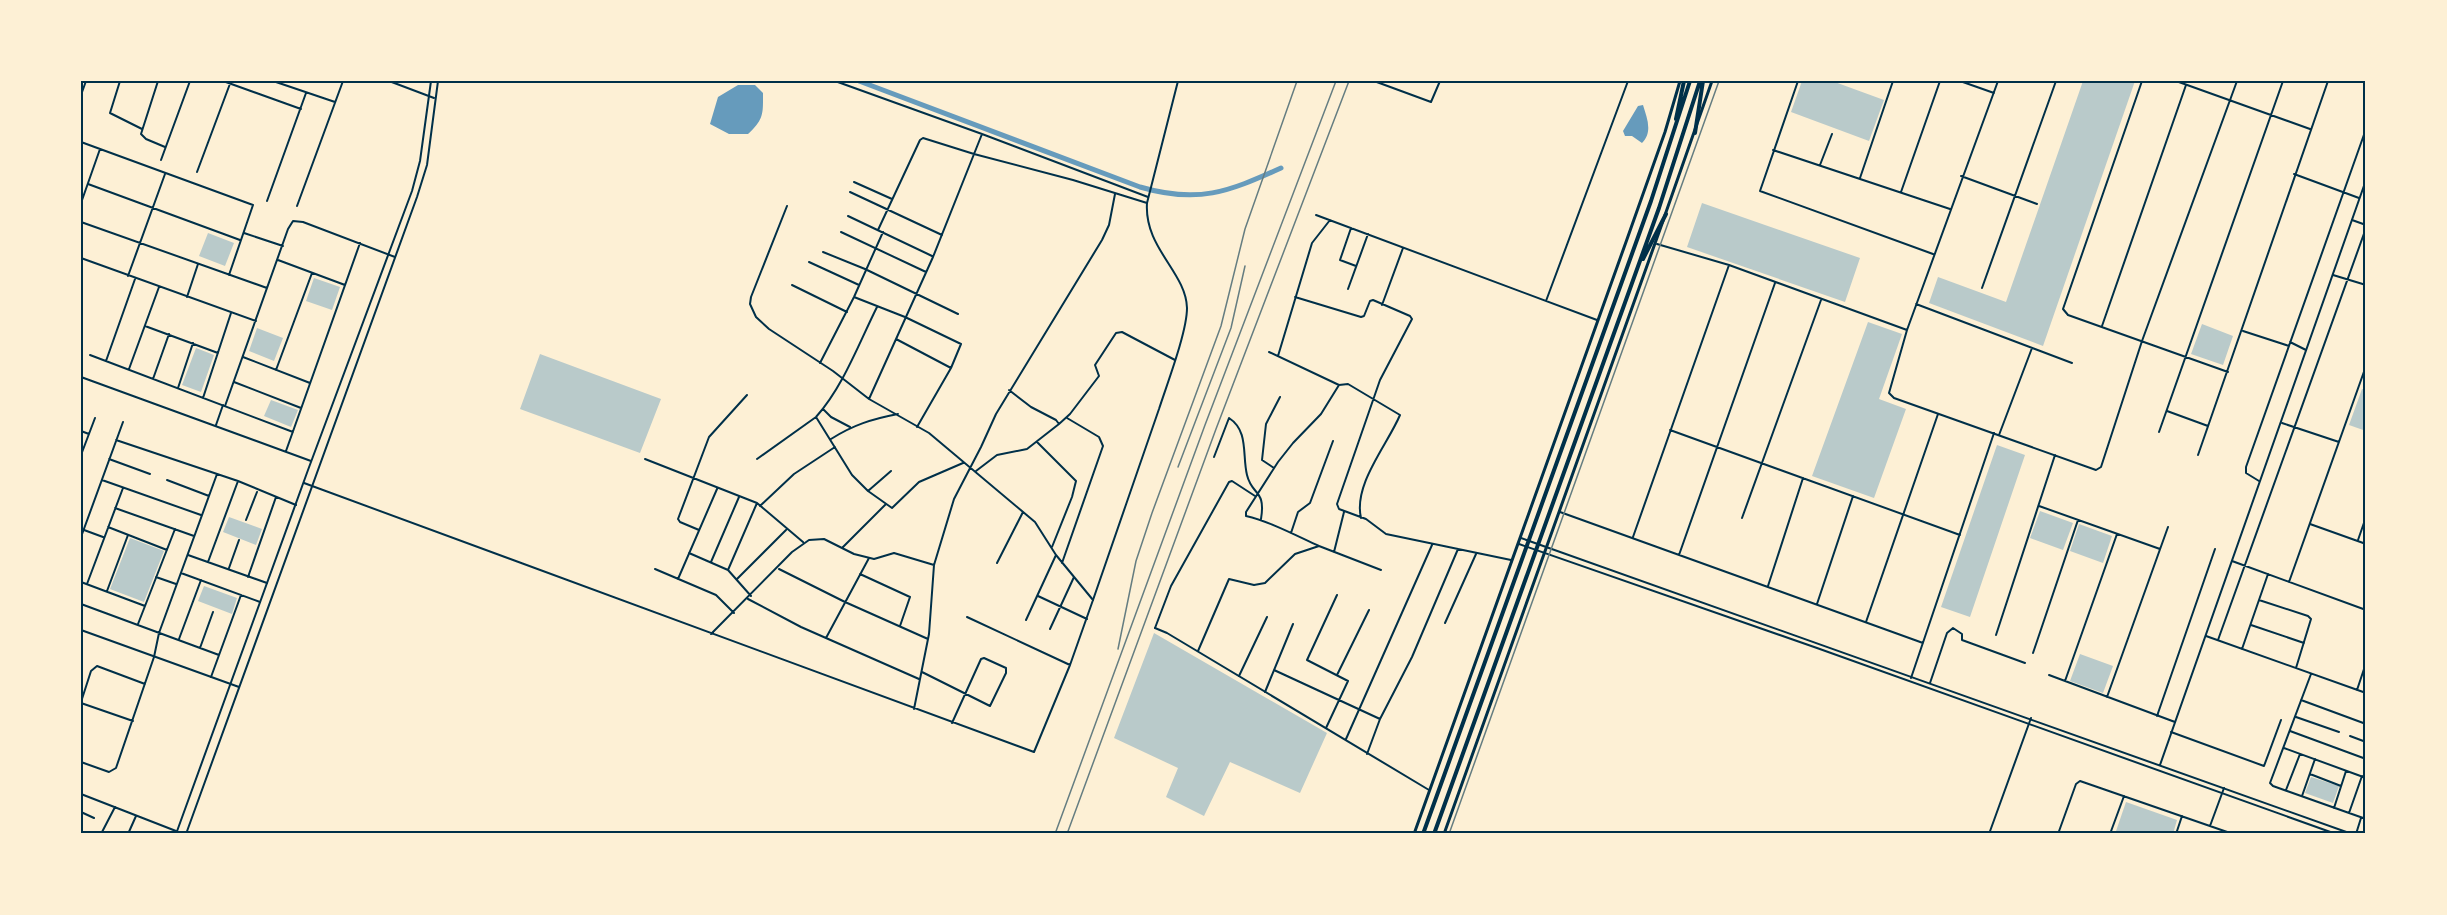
<svg xmlns="http://www.w3.org/2000/svg" width="2447" height="915" font-family="'Fira Sans',sans-serif">
	<style>
		.green { fill: #b9caca }
		.water { fill: #669bbc }
		.lines { fill: none; stroke-linecap: round; stroke-linejoin: round }
		.canal { stroke: #669bbc; stroke-width: 5 }
		.minor { stroke: #003049; stroke-width: 2 }
		.tertiary { stroke: #003049; stroke-width: 2 }
		.secondary { stroke: #003049; stroke-width: 3 }
		.trunk { stroke: #003049; stroke-width: 4 }
		.rail { stroke: #657d81; stroke-width: 1.5 }
		.neatline { fill: none; stroke: #003049; stroke-width: 2 }
	</style>
	<rect width="100%" height="100%" fill="#fdf0d5"/>
	<path class="green" d="M1802,81H1832L1884,100L1869,141L1791,112Z
		M2083,81H2135L2043,346L1929,303L1938,277L2006,302Z
		M1702,203L1860,258L1845,302L1687,247Z
		M208,233L234,243L225,266L199,256Z
		M314,278L340,287L332,310L306,301Z
		M1868,322L1902,334L1879,399L1906,409L1874,498L1812,476Z
		M2202,324L2233,336L2223,365L2191,354Z
		M257,328L283,338L274,361L249,351Z
		M196,348L214,355L201,392L182,385Z
		M540,354L661,399L640,453L520,409Z
		M2362,389L2366,390V431L2349,425Z
		M271,400L298,410L291,427L264,416Z
		M1997,445L2025,455L1970,617L1941,607Z
		M2040,511L2073,523L2063,550L2030,538Z
		M229,517L262,529L256,545L223,532Z
		M2079,524L2112,536L2103,563L2070,551Z
		M130,538L164,551L144,602L110,589Z
		M204,586L237,598L232,614L198,601Z
		M1154,633L1327,733L1300,793L1230,762L1204,816L1166,797L1178,768L1114,738Z
		M2080,654L2113,666L2103,693L2070,681Z
		M2311,777L2339,786L2333,803L2305,793Z
		M2126,802L2177,820L2173,834H2115Z"/>
	<path class="water" d="M738,85H755L763,93C763,114 764,119 748,134H729L710,124L718,97Z
		M1643,105C1647,118 1653,132 1642,143L1632,136H1625L1623,131L1638,106Z"/>
	<g class="lines">
		<path class="canal" d="M859,81L1140,187C1198,204 1228,192 1281,168"/>
		<path class="minor" d="M120,81L110,113L142,129
			M158,81L141,134L146,139L165,147
			M223,81L301,109
			M273,81L335,102
			M389,81L434,98
			M835,81L982,134L1148,197
			M1374,81L1431,102L1440,81
			M1798,81L1760,191L1933,254
			M1960,81L1994,93
			M1998,81L1907,330L1889,393L1894,398L2096,470L2101,467L2142,341L2237,81
			M2142,81L2063,309L2068,315L2228,372
			M2176,81L2310,129
			M81,95L86,81
			M81,142L253,205L229,275
			M1773,150L1950,209
			M161,160L190,81
			M1820,165L1832,134
			M197,172L231,81
			M2294,174L2359,198
			M1961,176L2037,204
			M1860,178L1893,81
			M854,182L892,199
			M88,184L240,240
			M850,192L942,235
			M1901,192L1940,81
			M267,201L306,93
			M81,203L100,149
			M297,206L343,81
			M1316,215L1597,320
			M848,216L932,256
			M2352,220L2366,225
			M81,222L267,288
			M1351,228L1340,260L1356,266
			M878,230L920,140L923,138L974,154L1073,180L1147,203
			M841,232L926,272
			M244,233L283,246
			M1657,244L1729,265L1907,330
			M823,252L865,269L958,314
			M81,258L256,321
			M278,260L345,285
			M809,262L859,285
			M2333,275L2366,285
			M128,276L165,174
			M792,285L847,312
			M1982,288L2056,81
			M1348,289L1368,234
			M187,297L198,264
			M854,297L905,317L961,344L951,368L917,427
			M1295,297L1361,317L1364,316L1370,301L1373,300L1410,316L1412,319L1380,380L1337,504L1339,509L1366,519L1386,534L1511,560
			M1546,301L1628,81
			M1916,304L2072,363
			M1382,305L1403,248
			M145,326L218,353
			M2102,326L2186,85
			M2243,331L2289,346
			M896,339L951,368
			M2290,342L2306,350
			M1269,352L1339,385L1348,384L1400,415C1388,444 1353,484 1361,518
			M90,355L293,432
			M1278,356L1312,243L1330,220
			M243,357L310,383
			M106,361L135,279
			M820,363L854,297L883,232
			M129,369L159,287
			M276,370L312,273
			M81,377L311,461
			M153,379L169,334
			M234,382L301,408
			M178,388L193,343
			M203,398L231,313
			M869,399L933,257L982,134
			M225,406L288,229L293,221L303,222L395,257
			M823,409L831,417L850,427
			M2167,411L2208,426
			M816,417L852,475L868,491L892,508L919,482L963,463
			M2282,423L2339,442
			M1059,424L1070,414L1099,376L1095,365L1116,333L1122,332L1175,360
			M216,425L223,405
			M1670,430L1960,535
			M81,431L89,434
			M2159,432L2283,81
			M1999,435L2032,348
			M831,439C853,425 872,419 898,414
			M116,440L238,481L296,505
			M1037,442L1076,481L1072,497L1052,547
			M286,451L360,243
			M81,455L95,418
			M2198,455L2328,81
			M1214,457L1229,418C1249,431 1242,455 1247,475C1252,496 1266,489 1261,519
			M109,459L150,474
			M645,459L757,503
			M757,459L816,417C843,387 859,343 877,307
			M1274,468L1262,460L1266,424L1280,397
			M976,471L997,455L1027,449L1059,424L1056,420L1031,407L1009,390
			M102,480L201,515
			M167,480L209,496
			M2259,481L2246,473V467L2366,129
			M304,483L1034,752L1070,665L1093,600L1056,555L1035,522L929,433L869,399L833,371L769,329L756,317L750,304L751,297L787,206
			M868,491L891,471
			M760,506L794,474L835,447
			M2039,506L2160,549
			M115,508L194,536
			M1560,512L1923,643
			M1742,518L1821,300
			M246,520L257,492
			M2310,524L2366,544
			M108,527L167,550
			M84,530L103,537
			M699,530L680,522L678,519L709,437L747,395
			M1291,533L1298,512L1310,503L1333,441
			M81,537L123,422
			M1633,537L1729,265
			M2358,540L2366,517
			M1319,546C1295,535 1271,522 1246,516V512L1278,462L1293,443L1321,414L1339,385
			M843,547L886,504
			M1334,552L1344,512
			M689,553L728,570L751,596
			M188,555L267,583
			M1679,555L1775,283
			M2232,561L2366,610
			M208,562L238,481
			M711,562L739,497
			M997,563L1023,512
			M1062,563L1103,446L1099,437L1067,418
			M229,568L239,540
			M655,569L716,595L734,613
			M779,569L845,602L928,639
			M728,570L757,503L803,542
			M181,573L260,602
			M860,574L910,597L900,626
			M156,577L176,584
			M248,577L276,497
			M678,579L717,489
			M737,579L786,530
			M81,582L145,606
			M2289,582L2366,366
			M87,584L123,488
			M1768,586L1803,478
			M107,591L128,535
			M1038,596L1087,619
			M748,599L801,627L919,679
			M2259,600L2308,616L2311,619L2296,668
			M81,604L219,655
			M1817,604L1853,496
			M967,617L1070,665
			M1026,620L1056,555
			M1866,622L1938,414
			M1445,623L1476,554
			M138,624L175,529
			M2251,625L2304,643
			M1155,628L1171,586L1229,482L1232,481L1255,496
			M1050,629L1074,577
			M711,634L792,552L809,540L824,539L854,554L874,559L894,553L934,565
			M1996,635L2055,455
			M2206,636L2366,693
			M826,638L869,558
			M179,639L201,580
			M2218,640L2366,228
			M200,648L213,612
			M2242,649L2268,574
			M1198,651L1229,579L1254,585L1265,583L1295,554L1319,546L1381,570
			M2033,653L2078,520
			M1274,670L1380,719
			M922,672L990,706L1006,673V668L984,658L981,659L952,723
			M2311,674L2270,783L2273,786L2366,819
			M1337,675L1369,610
			M2049,675L2175,722
			M1239,676L1267,617
			M211,677L241,595
			M1911,678L1994,433
			M2065,681L2117,534
			M1930,683L1947,633L1953,628L1962,634V640L2025,663
			M2357,690L2366,663
			M1265,692L1293,624
			M2107,697L2168,527
			M2301,700L2366,724
			M81,702L91,671L97,666L145,684
			M81,703L133,721
			M914,709L929,634L934,565L954,499L981,447L996,414L1102,240L1109,225L1115,194
			M2157,716L2215,549
			M2296,717L2339,732
			M1326,728L1348,681L1307,660L1337,595
			M2290,731L2366,759
			M2171,732L2264,766L2281,720
			M2350,736L2366,742
			M1346,739L1432,545
			M2284,748L2366,778
			M1367,754L1380,719L1412,657L1458,549
			M81,762L109,772L116,768L154,657L159,633L217,474
			M2310,774L2341,786
			M2286,790L2300,754
			M81,794L176,831
			M2302,796L2315,759
			M2334,808L2346,771
			M81,812L94,818
			M2349,813L2362,776
			M2210,826L2224,788
			M101,834L115,807
			M128,834L136,816
			M2058,834L2076,784L2080,781L2233,834
			M2110,834L2124,796
			M2176,834L2182,816
			M2356,834L2361,818"/>
		<path class="tertiary" d="M1521,538L2352,834
			M1519,544L1817,648L2336,834
			M1093,600C1115,536 1137,473 1159,409C1167,384 1187,332 1187,308C1186,272 1144,248 1147,203L1178,81
			M1155,628L1167,633L1429,790
			M81,630L239,687
			M2160,765L2366,180
			M176,834L308,470L412,191L420,161L431,81
			M186,834L417,197L427,165L438,81
			M1989,834L2031,718"/>
		<path class="secondary" d="M1665,215L1712,81
			M1414,834L1626,242L1665,132L1680,81
			M1444,834L1663,221"/>
		<path class="trunk" d="M1676,119L1684,81
			M1695,133L1703,81
			M1643,259L1666,214
			M1423,834L1651,201L1690,81
			M1434,834L1659,208L1700,81"/>
		<path class="rail" d="M1178,467L1231,328L1245,266
			M1118,649L1136,561L1152,513L1221,326L1245,229L1297,81
			M1055,834L1205,425L1336,81
			M1067,834L1216,429L1349,81
			M1449,834L1719,81"/>
	</g>
	<rect width="2447" height="915" fill="none" stroke="#fdf0d5" stroke-width="165"/>
	<rect x="82" y="82" width="2282" height="750" class="neatline"/>
</svg>
